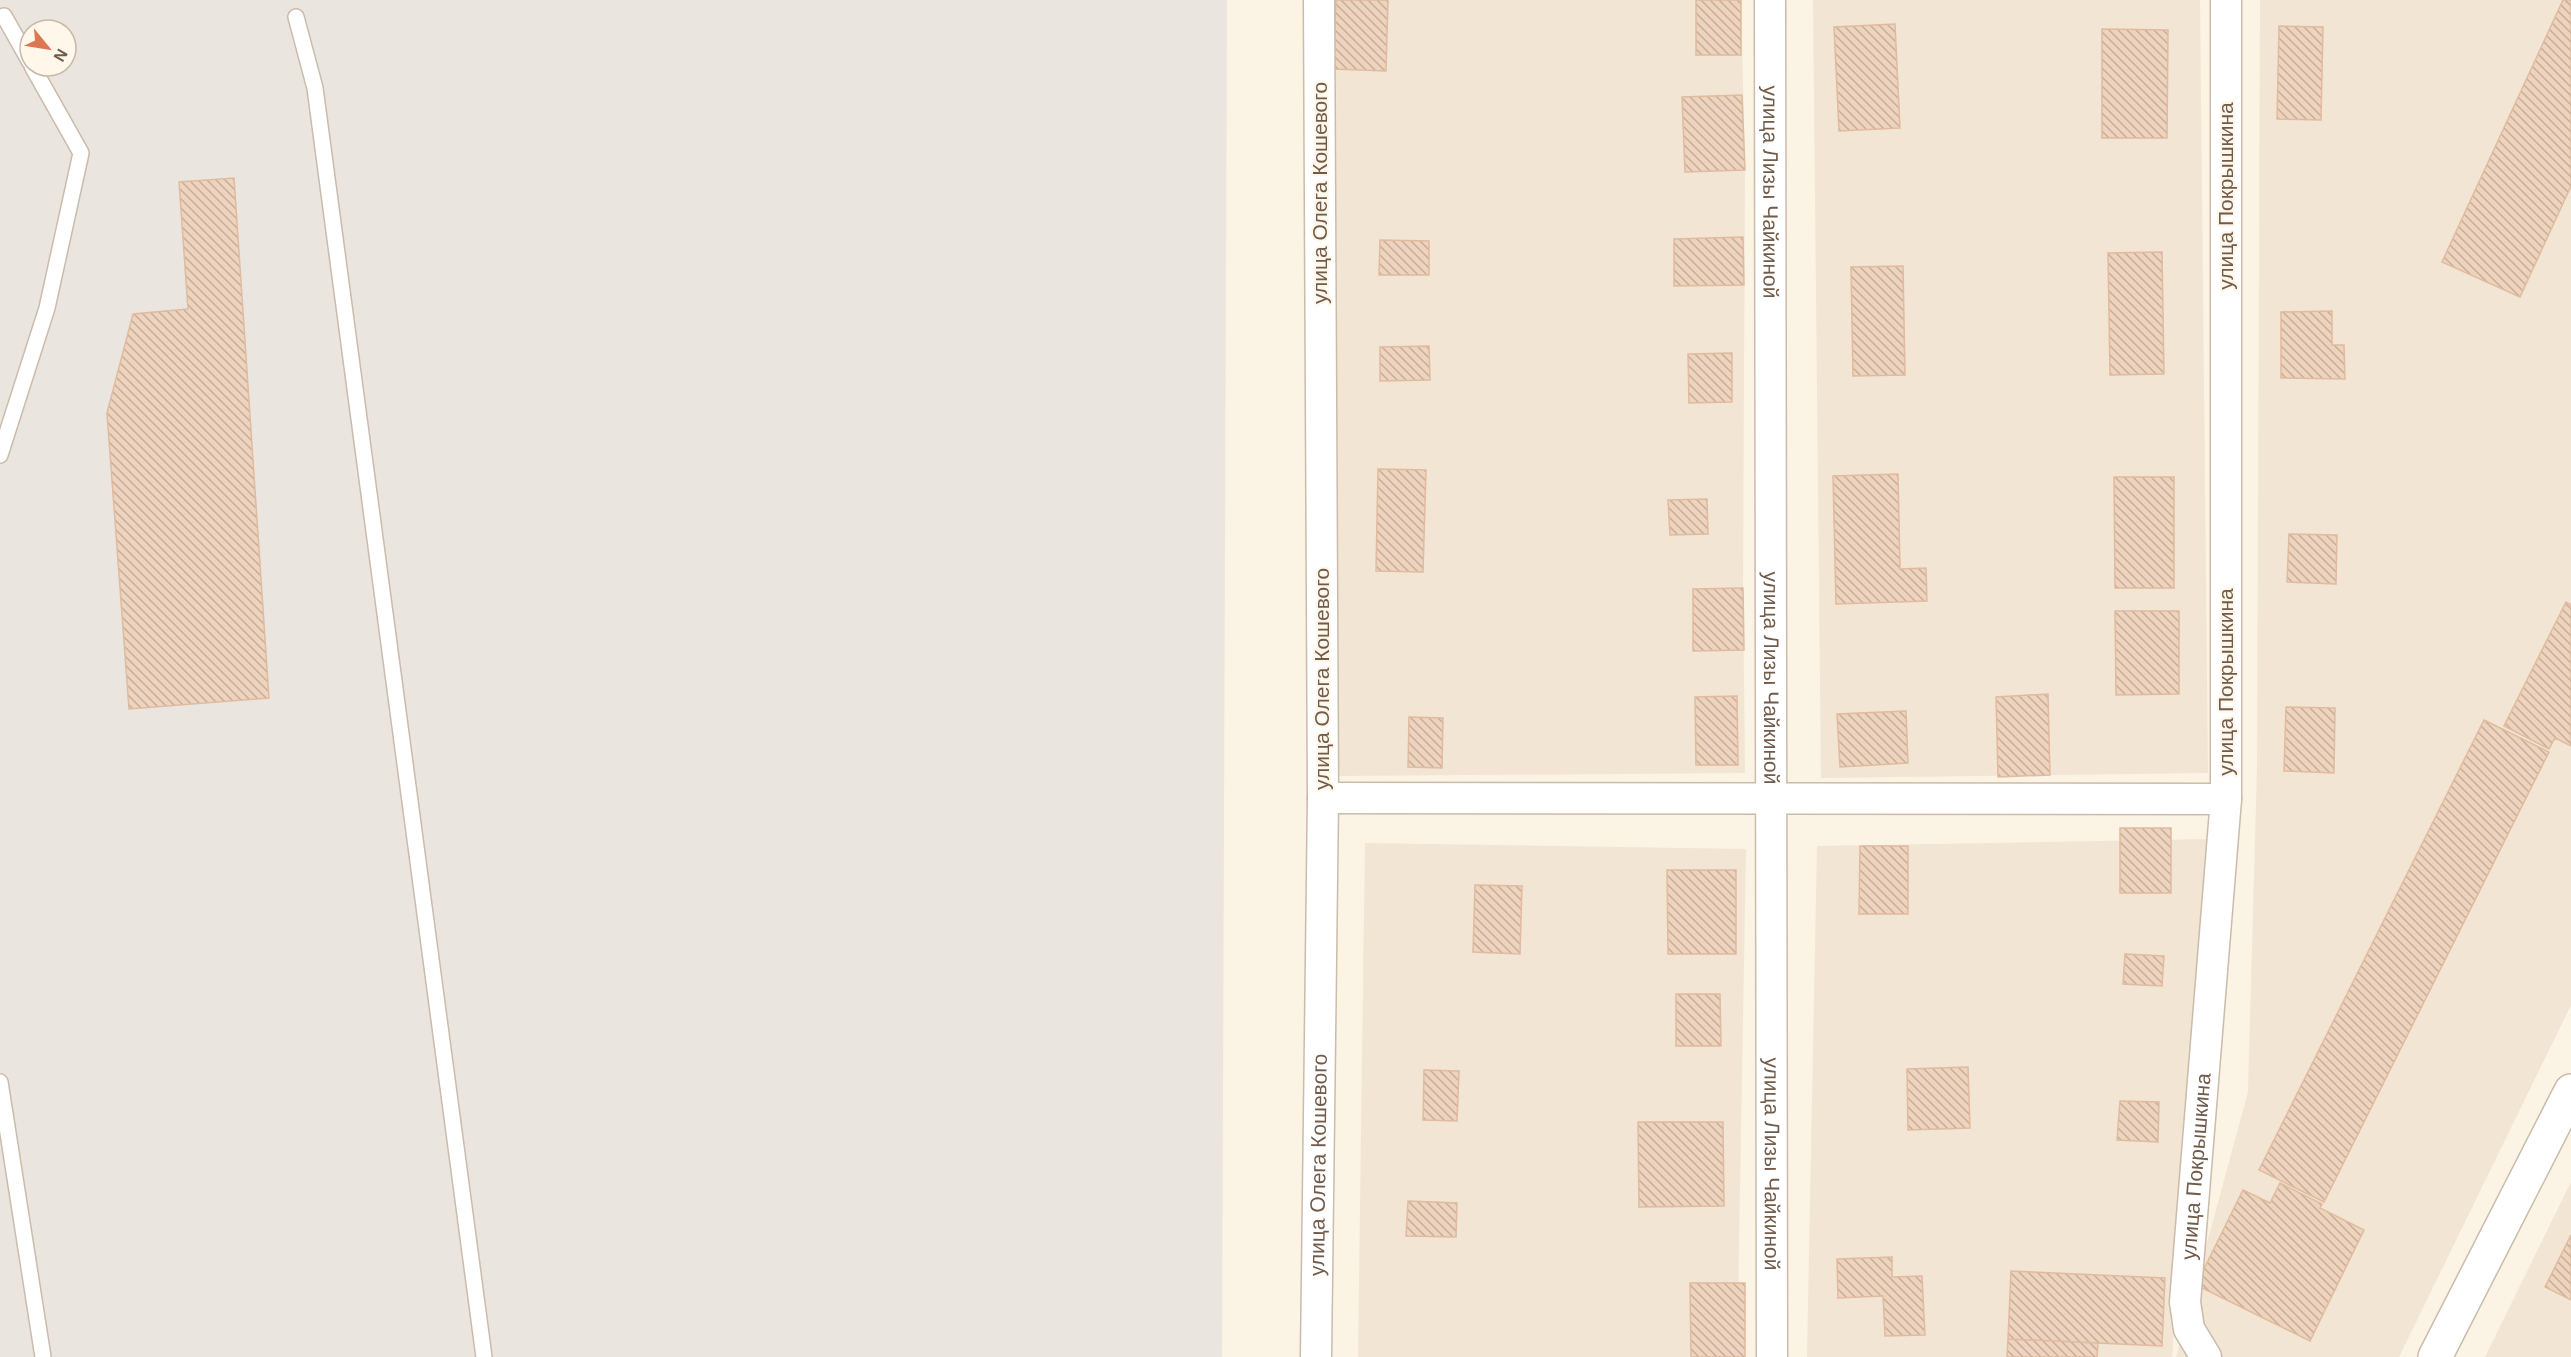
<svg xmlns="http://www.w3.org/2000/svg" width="2571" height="1357" font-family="Arial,sans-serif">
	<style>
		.residential { fill: #f2e5d3 }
		.industrial { fill: #eae5de; fill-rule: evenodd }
		.building { fill: url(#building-back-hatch); stroke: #e0bb9f; stroke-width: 1.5 }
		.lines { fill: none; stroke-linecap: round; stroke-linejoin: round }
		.service-casing { stroke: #cbbbab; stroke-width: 18 }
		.minor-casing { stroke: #cbbbab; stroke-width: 33 }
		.tertiary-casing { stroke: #cbbbab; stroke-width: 36 }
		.service { stroke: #fff; stroke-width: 15 }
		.minor { stroke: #fff; stroke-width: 30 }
		.tertiary { stroke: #fff; stroke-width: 33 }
		.labels { text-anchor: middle; stroke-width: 4.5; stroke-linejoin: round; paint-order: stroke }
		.street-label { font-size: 21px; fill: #715b4b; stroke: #fef7ea }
	</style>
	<defs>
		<pattern id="building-back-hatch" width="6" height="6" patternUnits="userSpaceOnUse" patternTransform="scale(1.5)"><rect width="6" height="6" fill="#eed3bd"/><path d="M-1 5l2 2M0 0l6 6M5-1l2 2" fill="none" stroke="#c5ae9c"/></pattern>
	</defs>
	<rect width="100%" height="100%" fill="#fbf3e4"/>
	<path class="residential" d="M1336,0H1741L1745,170L1743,588L1745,773L1337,776Z
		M1813,0H2200L2208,773L1821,778Z
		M2260,0H2571V1005L2399,1357H2176L2248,1092L2257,769Z
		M2211,839L2172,1357H1807L1817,846Z
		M1365,843L1746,849L1737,1357H1358Z
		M2571,1182V1357H2485Z"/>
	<path class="industrial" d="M0,0H1227L1222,1357H0ZM30,30H66V66H30Z"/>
	<path class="building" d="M1336,0H1388L1386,71L1333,69Z
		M1696,0H1741V55H1696Z
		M2563,0H2571V186L2520,297L2442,262Z
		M1895,24L1900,128L1839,131L1834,27Z
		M2279,26L2323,27L2321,120L2277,119Z
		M2102,29L2168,30L2167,138H2102Z
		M1742,95L1745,170L1685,172L1682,97Z
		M234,178L269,698L129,709L107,413L133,314L188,309L179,182Z
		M1743,237L1744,285L1674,286V239Z
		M1380,240L1429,241V275H1379Z
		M2162,252L2164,374L2110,375L2108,253Z
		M1903,266L1905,375L1853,376L1851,267Z
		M2332,311V345H2344L2345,379L2281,378V312Z
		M1429,346L1430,380L1380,381V347Z
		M1732,353V402L1689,403L1688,354Z
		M1378,469L1426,470L1423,572L1376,571Z
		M1898,474L1900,569L1926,568L1927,601L1836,604L1833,476Z
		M2114,477H2174V588H2115Z
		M1707,499L1708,534L1670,535L1668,500Z
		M2289,534L2337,535L2336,584L2287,582Z
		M1743,588L1744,650L1693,651V589Z
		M2566,602L2571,605V746L2555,738L2549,749L2504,726Z
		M2115,611H2179V694L2116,695Z
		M2048,694L2050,775L1998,777L1996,697Z
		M1737,696L1738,765H1696L1695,697Z
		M2286,707L2335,708L2334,773L2284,771Z
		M1906,711L1908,763L1840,767L1837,714Z
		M1409,717L1443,718L1442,768L1408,767Z
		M2484,720L2549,752L2324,1202L2259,1170Z
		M2120,828H2171V893H2120Z
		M1860,846H1908V914H1859Z
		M1667,870H1736V954H1668Z
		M1475,885L1522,886L1520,954L1473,952Z
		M2125,954L2164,956L2162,986L2123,984Z
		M1676,994H1720L1721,1046H1676Z
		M1968,1067L1970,1128L1908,1130L1907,1069Z
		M1424,1070L1459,1071L1457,1121L1423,1120Z
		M2120,1101L2159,1102L2158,1142L2117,1140Z
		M1638,1122H1723L1724,1206L1639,1207Z
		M2280,1183L2322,1204L2320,1208L2364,1230L2310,1341L2196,1285L2243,1190L2270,1203Z
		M1408,1201L1457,1203L1456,1237L1406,1236Z
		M2571,1235V1300L2545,1287Z
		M1892,1257V1277L1922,1276L1925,1335L1885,1336L1883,1296L1838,1298L1837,1259Z
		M2011,1271L2165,1278L2162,1346L2008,1339Z
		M1690,1283H1745V1357H1691Z
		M2008,1339L2098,1343L2097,1357H2007Z"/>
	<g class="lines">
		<g class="service-casing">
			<path id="service" d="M4,16L30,62
				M296,17L315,88L484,1357
				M0,455L47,308L81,153L32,66
				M0,1082L43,1357"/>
		</g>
		<g class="minor-casing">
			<g id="minor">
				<path id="s1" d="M1770,0L1772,1357"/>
				<path d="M1323,798L2226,799"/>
				<path id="s2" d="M1316,1357L1323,798L1319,0"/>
				<path id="s3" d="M2206,1357L2189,1329L2185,1302L2226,799V0"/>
			</g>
		</g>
		<g class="tertiary-casing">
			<path id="tertiary" d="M2435,1357L2571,1091"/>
		</g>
		<use href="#service" class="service"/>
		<use href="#minor" class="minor"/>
		<use href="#tertiary" class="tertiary"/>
	</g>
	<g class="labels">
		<g class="street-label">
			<text transform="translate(1320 193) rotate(-90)" y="7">улица Олега Кошевого</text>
			<text dy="7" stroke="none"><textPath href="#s1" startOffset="192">улица Лизы Чайкиной</textPath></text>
			<text transform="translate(2226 196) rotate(-90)" y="7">улица Покрышкина</text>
			<text dy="7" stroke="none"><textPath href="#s1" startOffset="678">улица Лизы Чайкиной</textPath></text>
			<text transform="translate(1322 679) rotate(-90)" y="7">улица Олега Кошевого</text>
			<text transform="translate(2226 682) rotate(-90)" y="7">улица Покрышкина</text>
			<text dy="7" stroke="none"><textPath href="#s2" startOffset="192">улица Олега Кошевого</textPath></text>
			<text dy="7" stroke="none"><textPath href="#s1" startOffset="1164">улица Лизы Чайкиной</textPath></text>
			<text dy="7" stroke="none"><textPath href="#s3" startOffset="196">улица Покрышкина</textPath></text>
		</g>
	</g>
	<g transform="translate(48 48) rotate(120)"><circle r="28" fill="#fef7ea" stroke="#c6b9aa" stroke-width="1.5"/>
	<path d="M0-4.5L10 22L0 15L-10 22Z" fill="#dd7751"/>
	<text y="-9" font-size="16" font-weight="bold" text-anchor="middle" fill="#715b4b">N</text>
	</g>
</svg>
